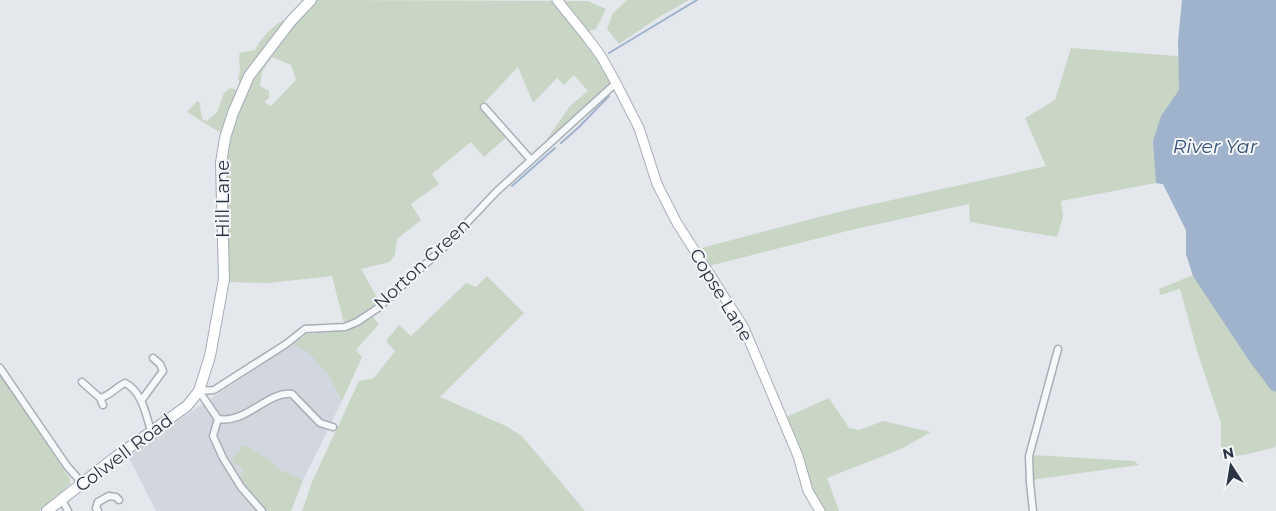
<svg xmlns="http://www.w3.org/2000/svg" width="1276" height="511" font-family="Montserrat,sans-serif">
	<style>
		.built { fill: #d2d6de }
		.green { fill: #c9d6c5; fill-rule: evenodd }
		.water { fill: #9fb4cc }
		.lines { fill: none; stroke-linecap: round; stroke-linejoin: round }
		.stream { stroke: #9fb4cc; stroke-width: 2 }
		.street-casing { stroke: #a9aeb7; stroke-width: 9 }
		.secondary-casing { stroke: #a9aeb7; stroke-width: 11 }
		.primary-casing { stroke: #a3abb8; stroke-width: 12 }
		.street { stroke: #f7f8fa; stroke-width: 6 }
		.secondary { stroke: #fff; stroke-width: 9 }
		.primary { stroke: #fff; stroke-width: 10 }
		.labels { text-anchor: middle; stroke-width: 4; stroke-linejoin: round; paint-order: stroke }
		.street-label { font-size: 18px; fill: #2b3445; stroke: #f4f6f9 }
		.water-label { font-size: 19px; font-style: italic; fill: #34527a; stroke: #f4f6f9 }
	</style>
	<rect width="100%" height="100%" fill="#e4e7ec"/>
	<path class="built" d="M292,345L307,350L327,373L342,401L303,480L291,511H156L128,456L195,409Z"/>
	<path class="green" d="M315,0L588,1L606,9L596,29L588,31L583,38L613,85L550,143L547,139L570,106L588,91L574,75L564,85L557,78L533,103L518,67L481,106L509,135L484,157L471,142L432,174L439,184L411,204L421,220L397,239L395,255L390,262L361,269L378,299C371,312 358,318 344,323L332,276L269,283L228,282L225,164L227,147L241,86L238,78L240,71L239,56L240,53L255,50C259,41 273,25 282,21C284,20 287,21 289,20C296,17 308,5 315,0ZM272,57L291,65L296,80L271,106L264,102L269,98V91L260,86L262,72Z
		M627,0H689L659,17L619,44L607,29L613,13Z
		M1071,48L1177,56L1186,65L1276,368V446L1273,448L1243,455L1221,457V423L1198,354L1180,289L1160,295L1159,289L1193,275L1186,254V230L1163,184L1156,183L1061,201L1063,217L1057,237L970,222L969,204L847,231L709,266L698,249L842,211L1046,166L1025,118L1055,100Z
		M230,88L241,91L224,135L187,112L197,101L200,103L201,114L203,120L207,121L217,112L224,93Z
		M487,276L524,313L440,397L506,426L522,436L585,511H302L312,482L359,381L374,378L395,351L386,341L399,325L411,336L466,283L476,287Z
		M373,317L379,324L356,350L362,357L342,401L327,373L307,351L292,345L307,334L345,331Z
		M0,374L70,479V484L49,505L39,511H0Z
		M829,398L849,428L859,430L883,421L931,432L901,449L827,478L839,511H824L811,487L786,417Z
		M244,445L273,462L276,468L303,480L291,511H265L239,478L244,472L240,465L234,463L232,458Z
		M1033,455L1134,461L1139,465L1031,480V463Z"/>
	<path class="water" d="M1182,0H1276V392L1271,390L1250,362L1193,276L1186,254V230L1163,184L1156,183L1153,141L1161,116L1179,90L1178,41Z"/>
	<g class="lines">
		<path class="stream" d="M609,53L697,0
			M561,143L579,127L609,96
			M512,186L555,148"/>
		<g class="street-casing">
			<path id="street" d="M484,107L531,160
				M0,368L67,466L82,483
				M82,382L100,398C110,396 116,387 125,383C142,391 146,415 151,431
				M199,391L214,390L286,344L305,329L345,327L357,322L378,308L445,246L496,192L616,83
				M199,391L218,419C247,424 267,391 292,394L320,423L333,427
				M100,398L103,405
				M141,401L163,371L160,364L153,358
				M218,419L213,436L223,458L241,487L262,511
				M62,500L68,511
				M98,511L96,508L98,502L109,496L116,497L119,500
				M1033,511L1030,483L1029,456L1058,349"/>
		</g>
		<g class="secondary-casing">
			<path id="secondary" d="M557,0L586,36L601,56L616,83L639,128L657,184L677,223L744,328L798,456L808,491L820,511"/>
		</g>
		<g class="primary-casing">
			<path id="primary" d="M47,511L113,459L187,406L199,391L210,356L224,279L221,163L225,138L233,113L249,76L291,21L311,0"/>
		</g>
		<use href="#street" class="street"/>
		<use href="#secondary" class="secondary"/>
		<use href="#primary" class="primary"/>
	</g>
	<g class="labels">
		<g class="street-label">
			<text transform="translate(223 199) rotate(-90)" y="6">Hill Lane</text>
			<text transform="translate(422 264) rotate(-43)" y="6">Norton Green</text>
			<text transform="translate(721 295) rotate(59)" y="6">Copse Lane</text>
			<text transform="translate(124 453) rotate(-37)" y="6">Colwell Road</text>
		</g>
		<g class="water-label">
			<text x="1215" y="153">River Yar</text>
		</g>
	</g>
	<g transform="translate(1231 466) rotate(348)" stroke="#f4f6f9" stroke-width="4" paint-order="stroke">
	<path d="M0-4L9 19L0 12L-9 19Z" fill="#2b3445"/>
	<text y="-8" font-size="14" font-weight="bold" text-anchor="middle" fill="#2b3445">N</text>
	</g>
</svg>
